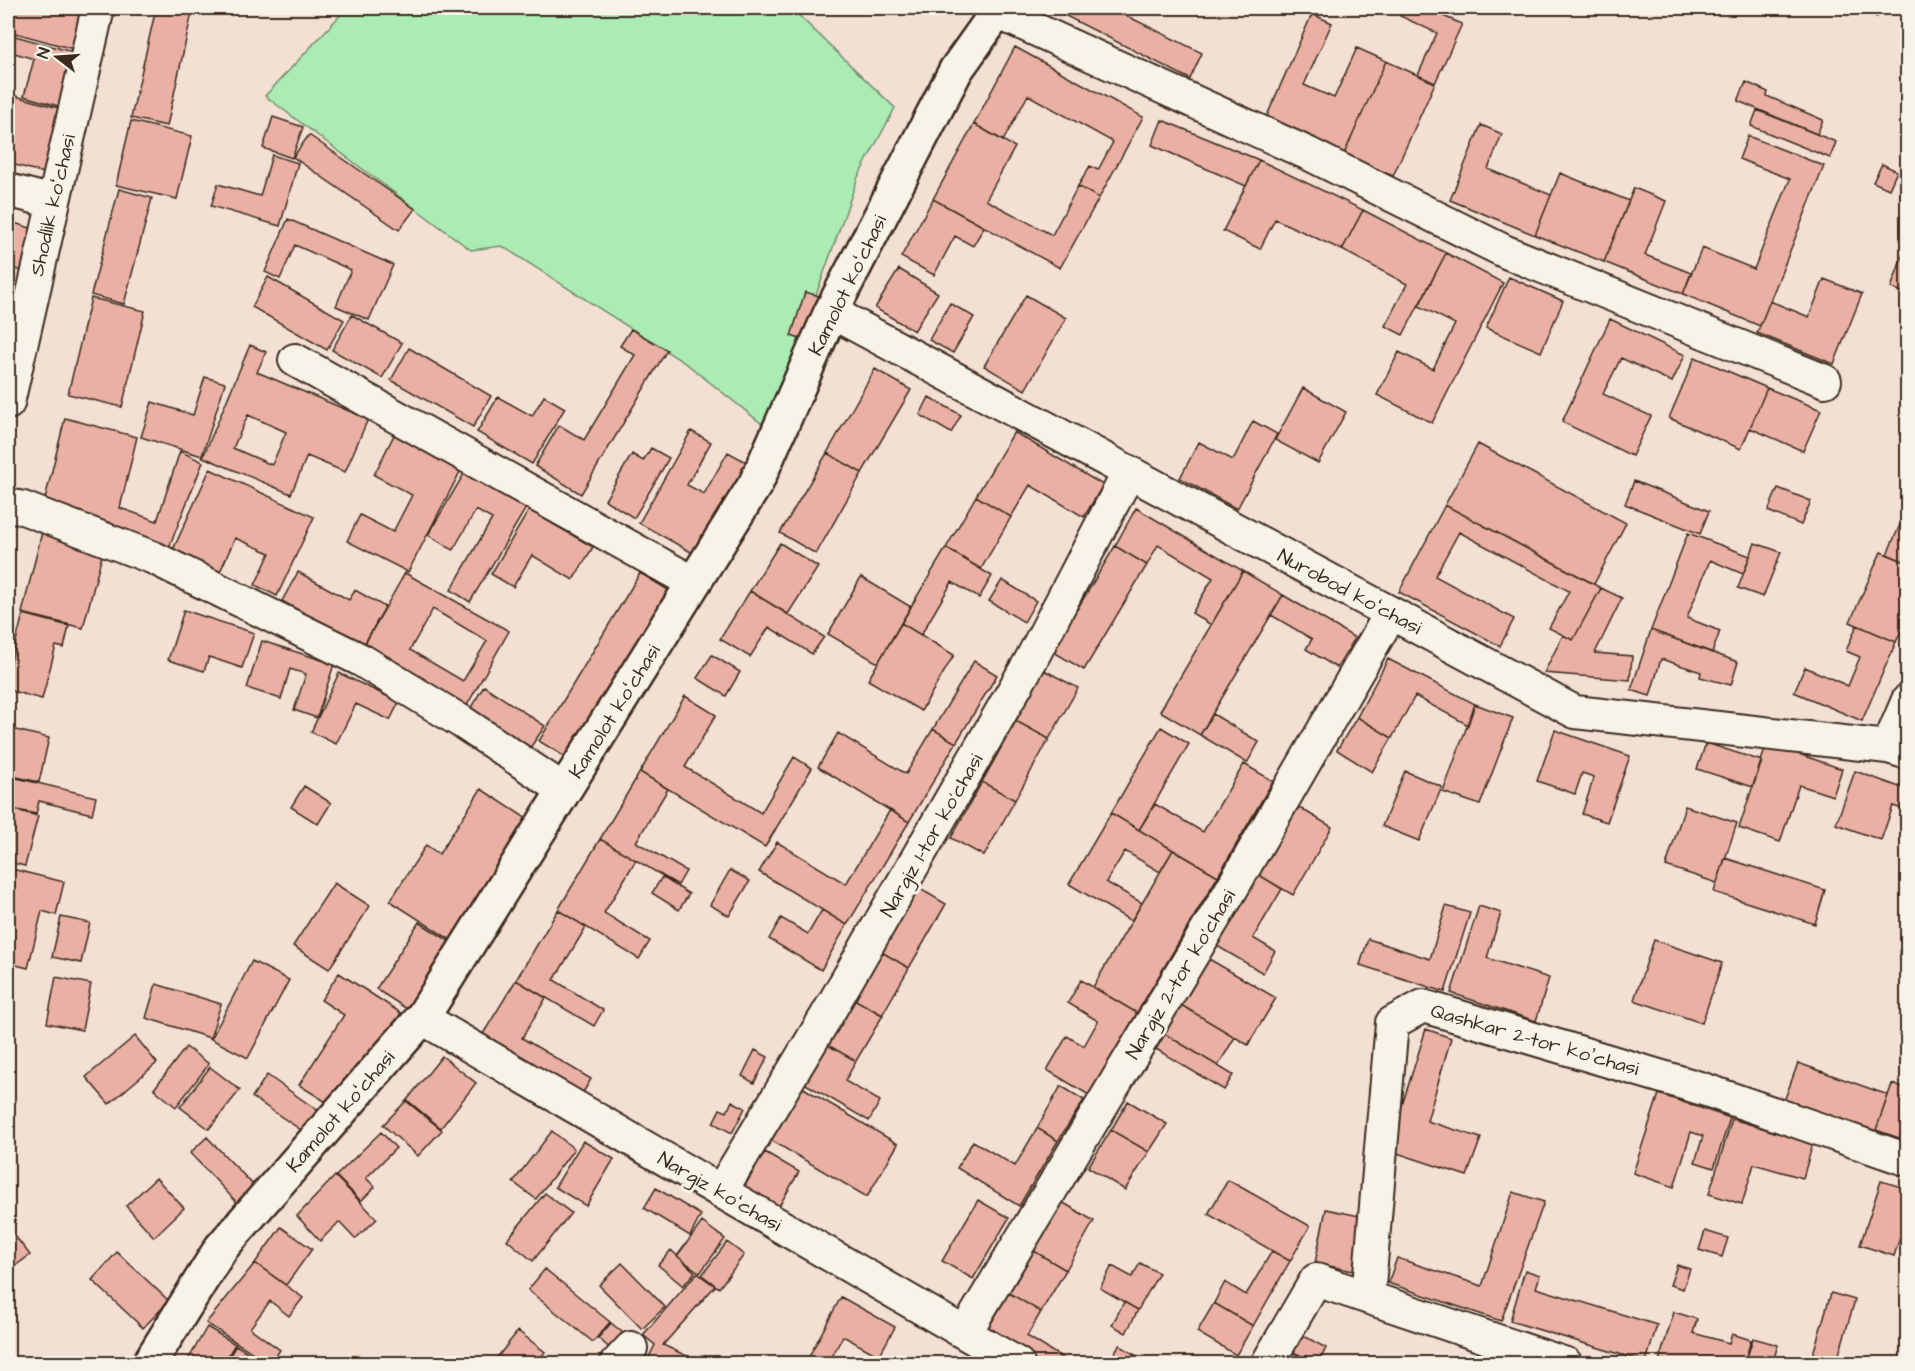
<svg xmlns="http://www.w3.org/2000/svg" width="1915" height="1371" font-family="'Architects Daughter',sans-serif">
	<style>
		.green { fill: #abecb4; stroke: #738b69; stroke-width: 1.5 }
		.building { fill: #eab0a4; stroke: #3b2a1e; stroke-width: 1.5; fill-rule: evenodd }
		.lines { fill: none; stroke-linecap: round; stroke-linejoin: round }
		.street-casing { stroke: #3b2a1e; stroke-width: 36 }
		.secondary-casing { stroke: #3b2a1e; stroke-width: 38 }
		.street { stroke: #f7f3e8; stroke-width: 32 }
		.secondary { stroke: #f7f3e8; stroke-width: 33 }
		.labels { text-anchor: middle; stroke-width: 6; stroke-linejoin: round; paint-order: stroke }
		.street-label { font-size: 20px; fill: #3b2a1e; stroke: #f7f3e8 }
	</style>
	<rect width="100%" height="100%" fill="#f3dfd4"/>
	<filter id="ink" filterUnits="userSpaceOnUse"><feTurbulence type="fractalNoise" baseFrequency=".0167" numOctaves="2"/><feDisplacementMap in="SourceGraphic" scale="12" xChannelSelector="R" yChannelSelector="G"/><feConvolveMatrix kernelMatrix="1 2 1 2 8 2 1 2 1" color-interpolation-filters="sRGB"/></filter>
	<g filter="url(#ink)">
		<path class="green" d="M347,8H791L895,108L858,177L794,357L771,431L688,365L502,246L471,250L265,96Z"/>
		<path class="building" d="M8,8H88L77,50L8,31Z
			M156,8H193L167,126L131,118Z
			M1066,8H1114L1113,9L1202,53L1190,79L1062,14Z
			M1404,8H1424L1462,24L1435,83L1418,75L1437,33L1400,16Z
			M1860,8H1882L1877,17Z
			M1312,14L1332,23L1304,85L1334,98L1357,48L1386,61L1344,154L1266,118Z
			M8,34L80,54L65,108L24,96L34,59L8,51Z
			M1015,47L1143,117L1099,198L1078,186L1090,166L1098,170L1113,142L1028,95L1003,141L974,124Z
			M1386,61L1435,83L1393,176L1344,154Z
			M1746,82L1768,92L1767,96L1823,120L1817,134L1738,101Z
			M12,95L66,110L48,174L8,163V111Z
			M1757,110L1836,142L1830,158L1751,126Z
			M273,117L303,127L292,158L263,148Z
			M1162,120L1259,160L1246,186L1152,145Z
			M131,121L192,136L177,199L116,185Z
			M974,124L1015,147L986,200L1052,235L1078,186L1099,198L1060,268L933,199Z
			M1481,125L1502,134L1488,169L1551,195L1535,235L1450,200Z
			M309,135L415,209L399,230L293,157Z
			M1748,136L1824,166L1760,326L1683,294L1702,248L1754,269L1790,179L1739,159Z
			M272,155L298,163L280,226L211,206L218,184L260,196Z
			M1259,160L1363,210L1342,250L1275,219L1260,249L1223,231Z
			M1882,164L1897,171L1889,189L1873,182Z
			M1560,173L1629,201L1604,262L1535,235Z
			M1908,182V199L1901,196Z
			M1634,188L1666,201L1645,255L1691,273L1683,294L1604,262Z
			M119,189L152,198L124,304L91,295Z
			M933,199L984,227L973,246L955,236L934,275L901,257Z
			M1363,210L1446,253L1403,335L1385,326L1407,284L1342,250Z
			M288,219L393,265L369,320L336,306L351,270L295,245L280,279L265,272Z
			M8,221L37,230L25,272L8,267Z
			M1908,240V294L1891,288Z
			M1446,253L1503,283L1432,423L1377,395L1399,352L1433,369L1455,324L1419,306Z
			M899,269L938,293L914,331L875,308Z
			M268,277L344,320L327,350L252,307Z
			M1509,277L1563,301L1541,352L1486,328Z
			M1824,279L1862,294L1834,364L1757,333L1770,301L1809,317Z
			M8,285L19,288L8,332Z
			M805,292L823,297L809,342L791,336Z
			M1026,295L1066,318L1025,390L984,366Z
			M91,298L145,311L122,407L68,394Z
			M950,303L974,317L953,353L929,340Z
			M352,315L402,343L382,378L332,350Z
			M1610,319L1685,355L1672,382L1621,358L1603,394L1651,416L1632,456L1562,422Z
			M631,329L667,350L581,494L535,466L559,425L584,440L635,355L620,346Z
			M250,345L266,352L257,372L368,419L345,472L307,456L291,494L203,457ZM248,415L286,432L272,465L233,448Z
			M409,348L491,396L473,427L391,380Z
			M1695,357L1767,388L1741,449L1669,418Z
			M875,369L911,390L862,473L827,453Z
			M205,377L225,383L202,456L141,437L152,402L193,415Z
			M1303,388L1346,412L1318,463L1275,440Z
			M1767,388L1821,410L1803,451L1750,428Z
			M544,396L565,408L532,464L477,432L498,397L532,416Z
			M929,397L961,415L951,433L920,415Z
			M65,418L137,437L120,508L157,521L180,451L203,462L168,550L43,507Z
			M1253,421L1277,434L1237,509L1180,478L1199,442L1233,460Z
			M691,431L711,442L687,485L704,494L728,452L750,464L698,556L639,523Z
			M1014,432L1103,485L1084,517L1030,485L1011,517L976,496Z
			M395,433L462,468L408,572L347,541L360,515L393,532L412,495L374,475Z
			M1478,444L1626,523L1594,584L1445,505Z
			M651,448L669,458L634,518L605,500L632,454L643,461Z
			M827,453L862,473L816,554L780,533Z
			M210,469L314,517L277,596L255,585L270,553L235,538L219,574L172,552Z
			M465,472L526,508L470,602L451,590L492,519L476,510L453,550L428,535Z
			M1634,481L1709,511L1700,534L1625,504Z
			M1778,488L1811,501L1801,525L1768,511Z
			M976,496L1011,517L981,569L946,548Z
			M1445,505L1601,588L1573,640L1549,628L1569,591L1459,532L1435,576L1514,619L1500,646L1399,592Z
			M1908,507V563L1887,554Z
			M1136,508L1243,571L1211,625L1192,613L1213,578L1158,545L1147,565L1115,546Z
			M529,510L593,547L573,580L532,555L513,587L491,574Z
			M43,528L105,544L83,628L22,613Z
			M1688,533L1750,556L1743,574L1710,560L1687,618L1720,631L1712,653L1651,630Z
			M780,543L818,567L788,614L750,591Z
			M1755,543L1781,552L1763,597L1738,588Z
			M1115,546L1147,565L1084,670L1052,651Z
			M946,548L992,576L979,598L952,582L921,635L901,623Z
			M1881,552L1908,563V616L1896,642L1850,622Z
			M1243,571L1283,595L1200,735L1160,711Z
			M298,572L349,600L355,590L385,607L363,646L282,601Z
			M405,573L509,631L466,707L362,649ZM433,609L487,641L463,681L410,650Z
			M640,573L670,591L570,760L539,741Z
			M861,577L911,607L878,663L828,634Z
			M1002,580L1036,601L1024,622L989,601Z
			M1601,588L1622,598L1595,653L1632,656L1630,680L1544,673L1563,635L1573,640Z
			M750,591L824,637L812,654L769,627L750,657L720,639Z
			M1283,595L1355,638L1337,668L1306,649L1312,639L1271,615Z
			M184,610L254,633L242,668L209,657L204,671L168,660Z
			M23,614L69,626L64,648L56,646L42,699L8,690V673Z
			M901,623L954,655L921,711L868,680Z
			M1857,625L1896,642L1862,721L1794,692L1805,667L1848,686L1860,657L1846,651Z
			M1651,630L1738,662L1731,685L1700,677L1701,672L1661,659L1650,696L1631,690Z
			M262,641L334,664L317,718L294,710L306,674L290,669L281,699L247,688Z
			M712,655L740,672L726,696L697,678Z
			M1388,659L1475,704L1468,725L1415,696L1392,738L1357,717Z
			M974,661L997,675L956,743L933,729Z
			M1044,670L1078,688L1049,739L1016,721Z
			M339,673L399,702L390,720L356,704L336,744L311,732Z
			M484,686L545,726L530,748L470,709Z
			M685,696L716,715L685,767L761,813L794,757L812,768L765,847L640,772Z
			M1475,704L1513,718L1480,805L1443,792Z
			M1213,714L1259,742L1247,763L1200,735Z
			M1357,717L1392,738L1372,772L1337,750Z
			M1016,721L1049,739L1015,800L982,782Z
			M1161,727L1189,744L1139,830L1111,813Z
			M8,728L49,738L39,782L8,775Z
			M933,729L956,743L909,822L818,767L838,733L906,774Z
			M1555,730L1630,756L1607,822L1582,814L1594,777L1582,773L1575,794L1537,781Z
			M1706,743L1762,761L1753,787L1697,769Z
			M1767,743L1842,769L1833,796L1799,785L1780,842L1739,828Z
			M1244,764L1273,781L1218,876L1139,830L1155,804L1203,832Z
			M1405,771L1442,787L1419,841L1382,826Z
			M1855,771L1908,790V811L1893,806L1881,840L1836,824Z
			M640,772L668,789L636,842L686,871L678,885L600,839Z
			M8,776L96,797L92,814L39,801L36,814L8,808Z
			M982,782L1015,800L984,856L951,838Z
			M304,786L331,803L318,824L291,807Z
			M481,789L532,822L454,942L390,901L426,845L439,854Z
			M1685,806L1737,823L1717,883L1666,866Z
			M1298,807L1332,827L1293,895L1259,875Z
			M8,808L38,816L25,866L8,862Z
			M890,810L909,822L847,925L759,872L777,842L846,884Z
			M1111,813L1173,850L1160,872L1125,851L1106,882L1142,903L1131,921L1069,884Z
			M600,839L636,860L604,913L650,941L639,959L558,910Z
			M1173,850L1218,876L1137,1013L1093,987Z
			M1725,858L1825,890L1815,924L1714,892Z
			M8,868L64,882L56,915L42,911L28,968L8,963Z
			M730,870L750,881L729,916L710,905Z
			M1259,875L1282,889L1253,938L1275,951L1263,973L1217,946Z
			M662,877L689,894L679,910L652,893Z
			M334,883L370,906L329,969L293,946Z
			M917,887L946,904L909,968L880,951Z
			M1446,906L1470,913L1445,992L1360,965L1368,939L1430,959Z
			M1479,906L1501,913L1487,958L1549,978L1536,1021L1451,993Z
			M558,910L586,927L554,980L603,1010L594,1026L516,980Z
			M822,910L847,925L821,970L769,939L781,918L808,934Z
			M61,917L90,923L81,963L52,957Z
			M419,922L454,944L410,1011L376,989Z
			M1654,940L1722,963L1702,1023L1634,1000Z
			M880,951L909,968L882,1015L852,998Z
			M1209,959L1276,998L1248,1045L1181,1005Z
			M252,961L289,980L248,1058L211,1039Z
			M339,973L401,1013L339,1110L299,1085L344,1015L321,1000Z
			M56,977L91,984L82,1030L47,1023Z
			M516,980L546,998L522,1038L591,1079L578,1101L478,1042Z
			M1081,980L1137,1013L1089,1095L1047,1070L1067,1036L1084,1046L1098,1021L1068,1003Z
			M156,984L221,1004L210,1038L146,1018Z
			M852,998L883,1015L856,1061L826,1044Z
			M1181,1005L1235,1037L1218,1066L1165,1034Z
			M1426,1029L1451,1038L1427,1121L1481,1138L1467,1176L1388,1150Z
			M1165,1034L1233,1075L1224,1090L1156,1049Z
			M135,1036L157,1063L109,1104L86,1077Z
			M826,1044L856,1061L845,1081L880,1101L869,1121L804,1083Z
			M186,1047L209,1064L176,1107L154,1089Z
			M755,1050L768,1057L754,1083L742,1076Z
			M442,1056L476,1083L441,1128L407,1100Z
			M1798,1063L1888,1095L1874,1136L1783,1104Z
			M210,1067L240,1090L209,1129L180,1107Z
			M267,1075L324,1115L310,1136L252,1097Z
			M1892,1084L1908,1090V1141L1876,1130Z
			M800,1086L898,1144L867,1197L769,1139Z
			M1061,1086L1084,1100L1058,1141L1037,1128Z
			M1659,1094L1730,1118L1714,1168L1695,1162L1703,1136L1691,1132L1674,1187L1633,1173Z
			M406,1101L442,1130L418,1156L383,1125Z
			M732,1101L745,1108L732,1133L713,1123L720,1109L727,1112Z
			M1128,1101L1167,1124L1149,1152L1111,1130Z
			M1732,1119L1813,1143L1803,1178L1754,1164L1742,1204L1709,1194Z
			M1037,1128L1058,1141L1019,1206L957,1168L973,1141L1015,1166Z
			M1111,1130L1149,1152L1125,1190L1088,1167Z
			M552,1131L574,1149L536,1199L513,1182Z
			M381,1132L396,1148L366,1178L375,1187L361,1201L336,1176Z
			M207,1137L260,1192L243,1209L190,1153Z
			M583,1141L614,1159L586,1206L555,1187Z
			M765,1152L799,1172L775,1213L741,1192Z
			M335,1176L377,1219L355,1239L339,1222L320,1241L297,1216Z
			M156,1178L184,1208L154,1237L126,1206Z
			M1228,1180L1310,1226L1290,1261L1208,1214Z
			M1881,1181L1908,1189V1226L1904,1225L1894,1256L1860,1245Z
			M656,1188L701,1215L690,1236L644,1208Z
			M1513,1192L1544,1202L1501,1321L1388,1283L1397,1258L1482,1286Z
			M545,1193L571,1213L533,1261L507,1240Z
			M978,1200L1009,1218L973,1279L942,1261Z
			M1062,1202L1094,1221L1066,1270L1034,1251Z
			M1326,1209L1369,1218L1358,1272L1315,1263Z
			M702,1222L725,1239L700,1273L677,1256Z
			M8,1227L30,1255L12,1268L8,1263Z
			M281,1227L312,1249L286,1285L255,1263Z
			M1705,1231L1728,1238L1722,1257L1699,1250Z
			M727,1242L744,1255L719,1288L702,1275Z
			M671,1250L695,1272L683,1286L658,1265Z
			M1034,1251L1066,1270L1041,1312L1009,1293Z
			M1272,1251L1290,1261L1253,1326L1214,1303L1225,1282L1246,1295Z
			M117,1252L169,1301L143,1328L92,1280Z
			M255,1263L303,1298L289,1316L270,1301L250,1328L280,1350L270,1364L206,1323Z
			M622,1263L665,1307L642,1329L599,1285Z
			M1140,1263L1159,1273L1138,1310L1100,1288L1112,1266L1132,1277Z
			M1677,1265L1690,1269L1683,1289L1670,1285Z
			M545,1269L610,1322L593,1342L528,1290Z
			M1525,1270L1540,1275L1536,1288L1657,1325L1646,1362L1510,1321Z
			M697,1273L715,1286L663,1345L704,1364H656L648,1359L655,1345L643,1335Z
			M1009,1293L1041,1312L1027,1336L1072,1364H1036L985,1333Z
			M1831,1293L1855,1300L1836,1364H1810Z
			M841,1297L895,1327L879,1356L843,1336L828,1364H805Z
			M1124,1302L1138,1310L1126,1333L1112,1325Z
			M1214,1303L1253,1326L1236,1355L1197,1332Z
			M1674,1312L1697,1319L1693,1333L1729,1343L1732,1334L1751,1340L1744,1364H1658Z
			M611,1323L627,1336L613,1351L598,1338Z
			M207,1327L235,1344L223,1364H193L188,1360Z
			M1293,1330L1326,1348L1318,1364L1283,1347Z
			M518,1331L545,1352L536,1364H492Z
			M1753,1338L1778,1345L1773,1361L1783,1364H1745Z
			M236,1345L266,1364H242L230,1355Z
			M1119,1345L1142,1359L1139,1364H1108Z
			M1283,1347L1315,1364H1275Z
			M43,1355L49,1364H33Z"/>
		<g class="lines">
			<g class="street-casing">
				<path id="street" d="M997,12L1309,154L1506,252L1825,381
					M8,190L53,202
					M831,312L1575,712L1888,747L1908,753
					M295,360L694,583
					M8,403L98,8
					M8,505L23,508L154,558L361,660L462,722L564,790
					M1888,747L1908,700
					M422,1018L1018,1364
					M721,1191L827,1015L1031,660L1129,472
					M1368,1297L1392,1023L1423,1006L1703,1089L1908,1160
					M965,1333L1227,897L1391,613
					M616,1364L631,1348
					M1267,1364L1316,1280L1566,1364"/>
			</g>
			<g class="secondary-casing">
				<path id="secondary" d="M149,1364L221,1248L422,1018L756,483L831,312L956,70L1000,8"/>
			</g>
			<use href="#street" class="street"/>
			<use href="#secondary" class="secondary"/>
		</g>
	</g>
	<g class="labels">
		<g class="street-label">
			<text transform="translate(52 205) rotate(-77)" y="7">Shodlik koʻchasi</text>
			<text transform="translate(847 285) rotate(-64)" y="7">Kamolot koʻchasi</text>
			<text transform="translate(1350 591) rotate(28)" y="7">Nurobod koʻchasi</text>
			<text transform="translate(614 711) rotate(-58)" y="7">Kamolot koʻchasi</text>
			<text transform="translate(931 835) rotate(-60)" y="7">Nargiz 1-tor ko‘chasi</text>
			<text transform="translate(1180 974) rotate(-59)" y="7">Nargiz 2-tor ko‘chasi</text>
			<text transform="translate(1535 1039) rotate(16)" y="7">Qashkar 2-tor koʼchasi</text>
			<text transform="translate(340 1111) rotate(-49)" y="7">Kamolot koʻchasi</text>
			<text transform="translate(720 1191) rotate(30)" y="7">Nargiz koʻchasi</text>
		</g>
	</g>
	<rect width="1915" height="1371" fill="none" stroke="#f7f3e8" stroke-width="30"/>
	<rect x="15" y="15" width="1885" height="1341" fill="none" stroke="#3b2a1e" stroke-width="2" filter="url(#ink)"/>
	<g transform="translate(57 57) rotate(287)" stroke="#f7f3e8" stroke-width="4.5" paint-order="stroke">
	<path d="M0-4.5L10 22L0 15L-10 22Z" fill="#3b2a1e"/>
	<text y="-9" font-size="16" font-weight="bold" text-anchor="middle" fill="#3b2a1e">N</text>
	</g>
</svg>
